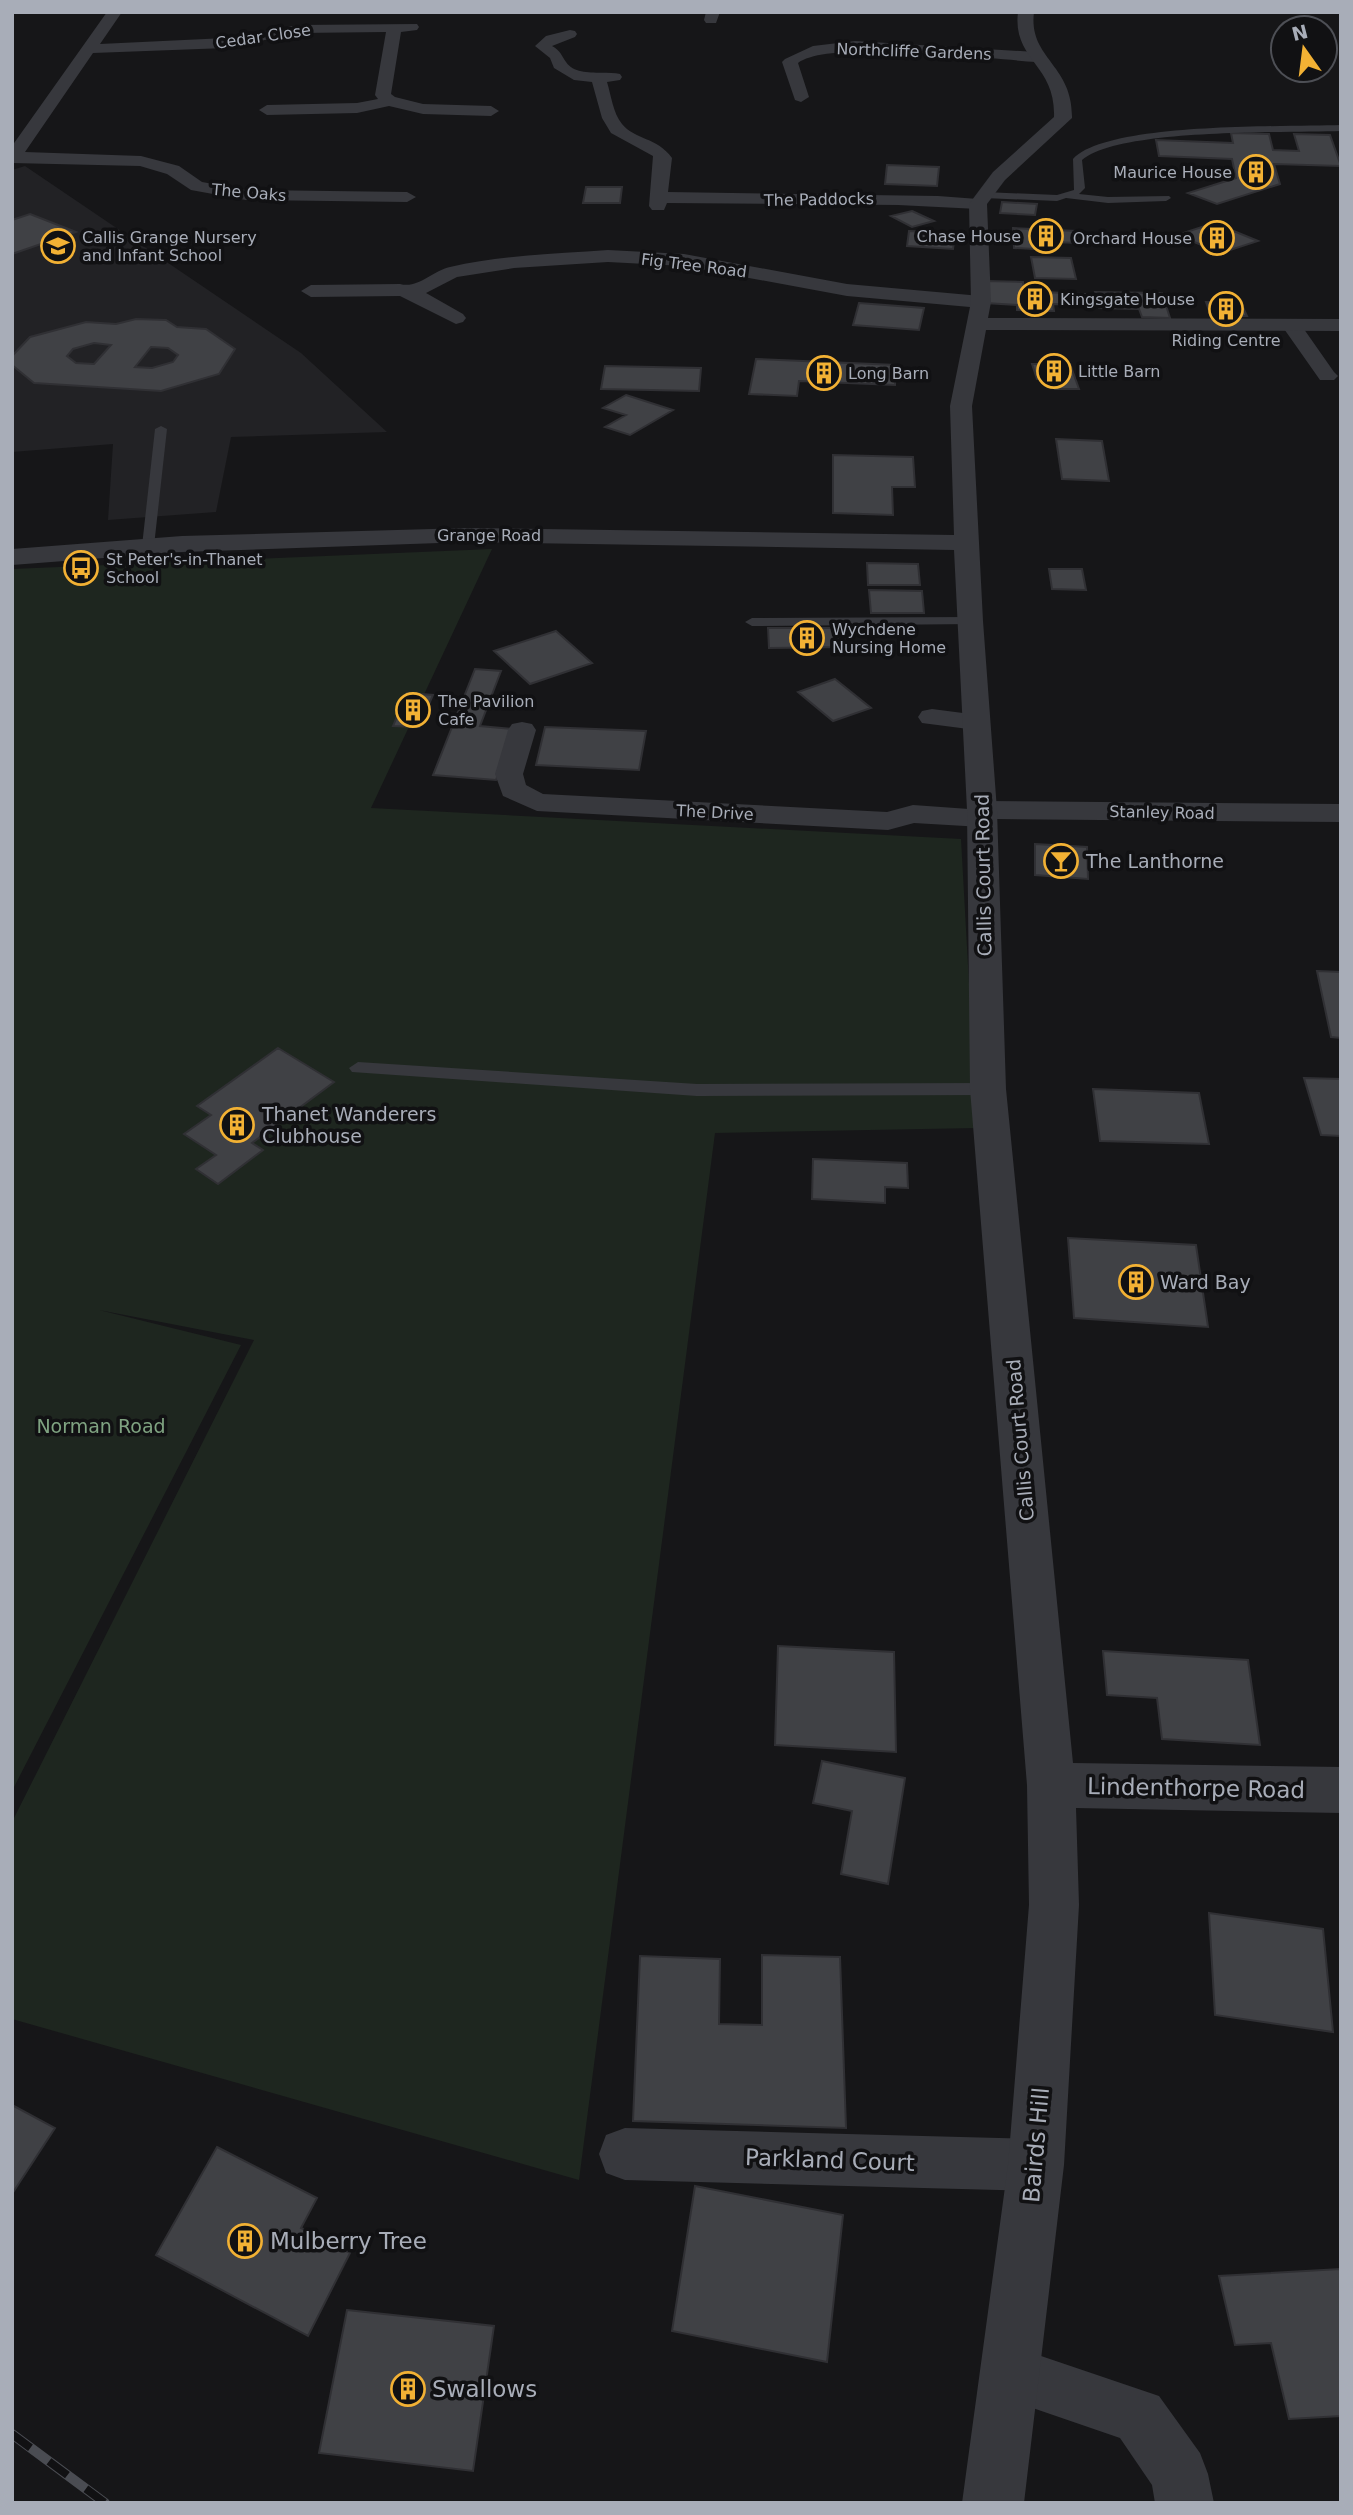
<svg xmlns="http://www.w3.org/2000/svg" width="1353" height="2515" font-family="'DejaVu Sans',sans-serif">
	<style>
		.built { fill: #222225 }
		.green { fill: #1e261f }
		.building { fill: #404145; stroke: #303034; stroke-width: 2; fill-rule: evenodd }
		.lines { fill: none; stroke-linecap: round; stroke-linejoin: round }
		.service { fill: #37383d; fill-rule: evenodd }
		.minor { fill: #37383d; fill-rule: evenodd }
		.tertiary { fill: #37383d; fill-rule: evenodd }
		.rail-casing { stroke: #4a4c52; stroke-width: 10 }
		.rail { stroke: #111113; stroke-width: 8; stroke-dasharray: 23; stroke-linecap: butt }
		.labels { text-anchor: middle; stroke-width: 7; stroke-linejoin: round; paint-order: stroke }
		.far-street-label { font-size: 16px; fill: #a8adb8; stroke: #111113 }
		.far-poi-label { font-size: 16px; fill: #a8adb8; stroke: #111113; text-anchor: start }
		.poi-label { font-size: 19px; fill: #a8adb8; stroke: #111113; text-anchor: start }
		.street-label { font-size: 19px; fill: #a8adb8; stroke: #111113 }
		.park-label { font-size: 19px; fill: #7fa381; stroke: #111113 }
		.near-street-label { font-size: 23px; fill: #a8adb8; stroke: #111113 }
		.near-poi-label { font-size: 23px; fill: #a8adb8; stroke: #111113; text-anchor: start }
	</style>
	<rect width="100%" height="100%" fill="#161618"/>
	<path class="built" d="M25,166L301,353L387,432L231,437L216,512L108,520L113,444L12,452V170Z"/>
	<path class="green" d="M492,549L371,808L961,839L977,1128L715,1133L579,2180L12,2019V1822L254,1340L99,1310L241,1345L12,1791V569Z"/>
	<path class="building" d="M1231,133L1269,134L1273,150L1299,151L1294,134L1330,135L1341,166L1274,164L1280,184L1217,204L1188,193L1236,178L1232,159L1159,156L1156,140L1233,143Z
		M887,165L939,167L937,186L885,184Z
		M586,187H622L620,203H583Z
		M1002,202L1037,204L1035,215L1000,213Z
		M912,211L934,221L912,227L891,216Z
		M30,214L76,232L12,254V220Z
		M1214,223L1258,241L1221,253L1177,235Z
		M1013,228L1077,231L1079,243L1052,242L1053,250L1014,248Z
		M909,231L955,233L953,249L907,246Z
		M1031,257L1071,258L1076,279L1035,278Z
		M985,281L1023,282L1024,291L1085,294L1086,305L1053,304L1054,311L1017,310V305L985,303Z
		M1095,292L1162,293L1170,318L1142,317L1139,309L1099,308Z
		M1206,302L1241,303L1247,316H1211Z
		M859,303L924,308L919,330L853,325Z
		M136,319L166,320L177,327L206,329L235,349L219,374L161,391L34,383L12,365V356L30,337L86,322L116,324ZM94,343L111,345L94,364L76,363L67,356L73,349ZM151,347L168,348L178,355L173,362L152,368L135,367Z
		M756,359L896,365L895,385L799,381L797,396L749,394Z
		M1032,364H1070L1079,389H1055L1052,378L1037,379Z
		M605,366L701,368L699,391L601,389Z
		M626,395L673,410L630,435L605,427L626,415L603,408Z
		M1056,439L1102,441L1109,481L1062,479Z
		M833,455L913,457L915,487H892L893,515L833,513Z
		M867,563L918,564L920,585H868Z
		M1049,569H1082L1086,590L1052,589Z
		M869,590L922,591L924,613H871Z
		M768,628H844L847,647L769,648Z
		M556,631L592,663L530,684L494,651Z
		M475,669L501,671L480,726L514,729L496,780L433,775Z
		M835,679L871,708L833,721L798,692Z
		M407,693L433,695L419,727L393,726Z
		M545,727L646,731L639,770L536,765Z
		M1035,844L1087,847L1088,879L1035,875Z
		M1317,971L1341,972V1038L1331,1037Z
		M278,1048L334,1082L252,1143L263,1150L218,1184L196,1169L216,1155L184,1134L211,1115L197,1106Z
		M1304,1078L1341,1079V1136L1321,1135Z
		M1093,1089L1199,1093L1209,1144L1100,1141Z
		M813,1159L907,1163L908,1188L885,1187V1203L812,1199Z
		M1068,1238L1196,1245L1208,1327L1074,1318Z
		M778,1646L894,1652L896,1752L775,1745Z
		M1103,1651L1248,1660L1260,1745L1162,1739L1157,1698L1107,1695Z
		M822,1761L905,1778L888,1884L841,1874L852,1811L813,1803Z
		M1209,1913L1323,1929L1333,2032L1215,2015Z
		M762,1955L840,1957L846,2128L633,2121L640,1956L720,1959L719,2024L762,2025Z
		M12,2105L55,2128L12,2194Z
		M217,2147L317,2198L301,2228L350,2253L308,2336L156,2255Z
		M695,2186L843,2215L827,2362L672,2331Z
		M1340,2269L1341,2416L1289,2419L1271,2343L1235,2345L1219,2276Z
		M347,2310L494,2326L473,2471L319,2453Z"/>
	<g class="lines">
		<path class="service" d="M1341,125V131C1285,133 1120,128 1082,160L1085,188L1079,194L1108,197L1169,196L1171,198L1166,201L1108,203L1066,198L1057,201L984,198L979,195L984,192L1057,195L1074,190L1073,159C1107,122 1285,127 1341,125Z
			M161,426L167,429L154,546L148,550L142,546L155,429Z
			M970,617L977,621L975,624L752,626L745,622L752,618Z
			M358,1062L697,1084L988,1083L997,1089L988,1095L697,1096L352,1072L349,1068Z"/>
		<path class="minor" d="M107,12H122L100,44L226,38L298,25L417,24L419,27L417,30L401,32L391,94L395,97L423,104L491,106L499,111L491,116L423,114L389,106L357,113L267,115L259,110L267,105L357,103L378,99L375,95L386,32L298,33L226,48L93,53L25,152L141,156L179,166L202,182L246,190L407,192L416,197L407,202L246,200L191,190L167,174L140,166L12,163V146Z
			M706,12H720L716,23H706L704,20Z
			M570,30L575,31L577,34L575,37L552,46C561,51 561,55 566,62C577,78 604,70 620,74L622,77L620,80L607,82C611,95 613,113 622,124C635,140 657,137 672,158L668,192L938,196L978,199L987,204L978,209L898,205L667,203L664,210H652L649,206L653,156L611,133L602,118L592,82L574,80L554,68L550,58L535,46L546,36Z
			M855,41L1036,52L1044,57L1036,62C990,59 830,39 798,63L809,97L801,102L795,100L782,62L785,59L813,46Z
			M608,250L684,254L847,284L981,296L991,302L981,308L847,296L684,266L608,262L514,268L457,277L426,293L463,314L466,318L463,322L456,324L400,296L311,297L301,291L311,285L400,284C418,289 432,271 450,267C501,255 555,254 608,250Z
			M1292,320L1299,322L1334,372L1338,376L1334,380H1320L1282,326L1285,322Z
			M932,709L986,716L990,722L986,728L976,730L922,723L918,717L922,711Z
			M522,722L532,724L536,730L523,774L526,785L543,794L887,812L913,805L969,809L972,804L982,801L1341,804V822L996,819L992,824L982,827L914,823L888,830L537,811L503,796L495,774L508,730L512,724Z
			M625,2128L1036,2139L1055,2146L1062,2165L1055,2184L1036,2191L625,2180L606,2173L599,2154L606,2135Z
			M1009,2345L1159,2396L1200,2453L1208,2474L1214,2503H1155L1152,2485L1120,2438L989,2393L981,2373L989,2353Z"/>
		<path class="tertiary" d="M1018,12H1034C1028,59 1073,64 1072,118L1005,180L987,204L991,302L988,318L1341,319V331L986,330L972,406L983,621L997,810L1006,1089L1073,1763L1341,1767V1813L1076,1808L1079,1905L1064,2165L1024,2503H962L1008,2165L1029,1905L1027,1785L970,1089L967,810L954,550L468,542L182,552L12,565V549L182,536L468,528L954,535L950,406L971,302L969,204L993,172L1054,117C1056,64 1012,60 1018,12Z"/>
		<g class="rail-casing">
			<path id="rail" d="M12,2434L105,2503"/>
		</g>
		<use href="#rail" class="rail"/>
	</g>
	<defs>
		<g id="building-ring" transform="scale(1.75)"><circle r="9.5" fill="#111113" stroke="#f2b134" stroke-width="1.5"/><path d="M-4-6H4V6H1V3H-1V6H-4ZM-2.5-4.3h1.7v1.8h-1.7ZM.8-4.3h1.7v1.8H.8ZM-2.5-1h1.7V.8h-1.7ZM.8-1h1.7V.8H.8Z" fill="#f2b134"/></g>
		<g id="school-ring" transform="scale(1.75)"><circle r="9.5" fill="#111113" stroke="#f2b134" stroke-width="1.5"/><path d="M0-5L7-2L0 1L-7-2ZM-4 1L0 2.5L4 1V4Q0 6-4 4Z" fill="#f2b134"/></g>
		<g id="bus-ring" transform="scale(1.75)"><circle r="9.5" fill="#111113" stroke="#f2b134" stroke-width="1.5"/><path d="M-5-6H5V4H4V6H2V4H-2V6H-4V4H-5ZM-3.5-4V0h7V-4ZM-3.5 1.2v1.5H-2V1.2ZM2 1.2v1.5H3.5V1.2Z" fill="#f2b134"/></g>
		<g id="bar-ring" transform="scale(1.75)"><circle r="9.5" fill="#111113" stroke="#f2b134" stroke-width="1.5"/><path d="M-6-5H6L.8 .8V4.5H3.5V6h-7V4.5H-.8V.8Z" fill="#f2b134"/></g>
	</defs>
	<g fill-rule="evenodd">
		<use href="#building-ring" x="1256" y="172"/>
		<use href="#building-ring" x="1046" y="236"/>
		<use href="#building-ring" x="1217" y="238"/>
		<use href="#school-ring" x="58" y="246"/>
		<use href="#building-ring" x="1035" y="299"/>
		<use href="#building-ring" x="1226" y="309"/>
		<use href="#building-ring" x="1054" y="371"/>
		<use href="#building-ring" x="824" y="373"/>
		<use href="#bus-ring" x="81" y="568"/>
		<use href="#building-ring" x="807" y="638"/>
		<use href="#building-ring" x="413" y="710"/>
		<use href="#bar-ring" x="1061" y="861"/>
		<use href="#building-ring" x="237" y="1125"/>
		<use href="#building-ring" x="1136" y="1282"/>
		<use href="#building-ring" x="245" y="2241"/>
		<use href="#building-ring" x="408" y="2389"/>
	</g>
	<g class="labels">
		<g class="far-street-label">
			<text transform="translate(263 36) rotate(-8)" y="6">Cedar Close</text>
			<text transform="translate(914 51) rotate(2)" y="6">Northcliffe Gardens</text>
			<text transform="translate(249 192) rotate(5)" y="6">The Oaks</text>
			<text transform="translate(819 199) rotate(-1)" y="6">The Paddocks</text>
			<text transform="translate(694 265) rotate(7)" y="6">Fig Tree Road</text>
			<text x="489" y="541">Grange Road</text>
			<text transform="translate(715 812) rotate(3)" y="6">The Drive</text>
			<text transform="translate(1162 812) rotate(1)" y="6">Stanley Road</text>
		</g>
		<g class="far-poi-label">
			<text x="1232" y="178" text-anchor="end">Maurice House</text>
			<text x="1021" y="242" text-anchor="end">Chase House</text>
			<text x="82" y="243">Callis Grange Nursery<tspan x="82" dy="18">and Infant School</tspan></text>
			<text x="1192" y="244" text-anchor="end">Orchard House</text>
			<text x="1060" y="305">Kingsgate House</text>
			<text x="1226" y="346" text-anchor="middle">Riding Centre</text>
			<text x="1078" y="377">Little Barn</text>
			<text x="848" y="379">Long Barn</text>
			<text x="106" y="565">St Peter's-in-Thanet<tspan x="106" dy="18">School</tspan></text>
			<text x="832" y="635">Wychdene<tspan x="832" dy="18">Nursing Home</tspan></text>
			<text x="438" y="707">The Pavilion<tspan x="438" dy="18">Cafe</tspan></text>
		</g>
		<g class="poi-label">
			<text x="1086" y="868">The Lanthorne</text>
			<text x="262" y="1121">Thanet Wanderers<tspan x="262" dy="22">Clubhouse</tspan></text>
			<text x="1160" y="1289">Ward Bay</text>
		</g>
		<g class="street-label">
			<text transform="translate(983 875) rotate(-91)" y="7">Callis Court Road</text>
			<text transform="translate(1020 1440) rotate(-95)" y="7">Callis Court Road</text>
		</g>
		<g class="park-label">
			<text x="101" y="1433">Norman Road</text>
		</g>
		<g class="near-street-label">
			<text transform="translate(1196 1788) rotate(1)" y="8">Lindenthorpe Road</text>
			<text transform="translate(1036 2145) rotate(-85)" y="8">Bairds Hill</text>
			<text transform="translate(830 2160) rotate(2)" y="8">Parkland Court</text>
		</g>
		<g class="near-poi-label">
			<text x="270" y="2249">Mulberry Tree</text>
			<text x="432" y="2397">Swallows</text>
		</g>
	</g>
	<rect width="1353" height="2515" fill="none" stroke="#a8adb8" stroke-width="28"/>
	<g transform="translate(1304 49) rotate(346)"><circle r="33" fill="#111113" stroke="#4d4f55" stroke-width="2"/>
	<path d="M0-5L12 26L0 18L-12 26Z" fill="#f2b134"/>
	<text y="-10" font-size="19" font-weight="bold" text-anchor="middle" fill="#a8adb8">N</text>
	</g>
</svg>
